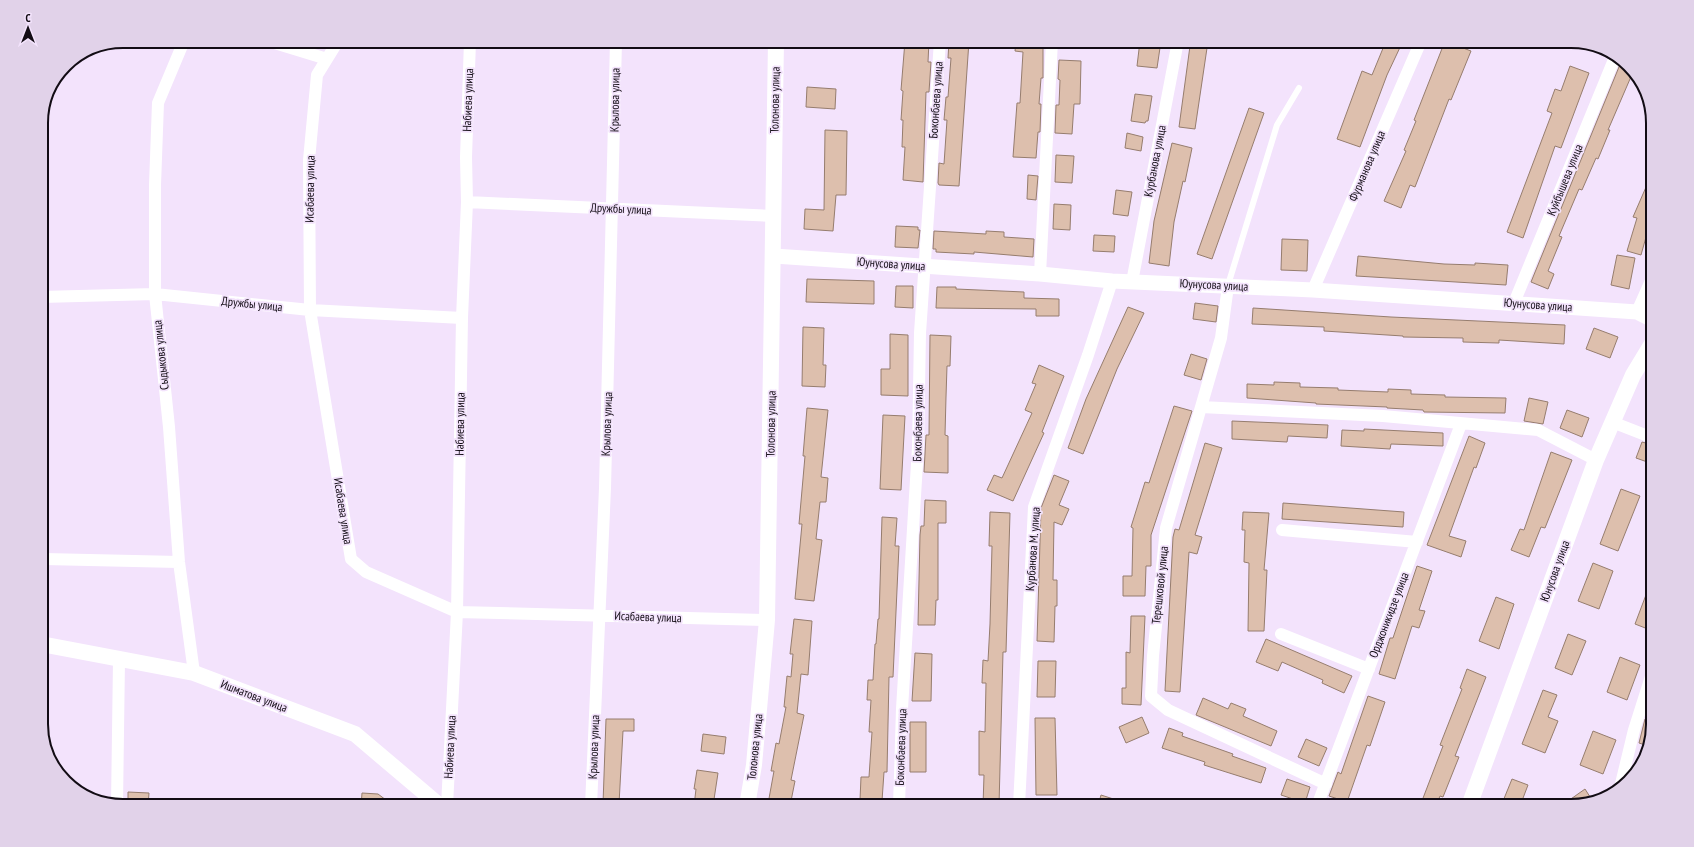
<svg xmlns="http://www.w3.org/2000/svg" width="1694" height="847" font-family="'PT Sans Narrow',sans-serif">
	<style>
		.building { fill: #ddbfad; stroke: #967d6e }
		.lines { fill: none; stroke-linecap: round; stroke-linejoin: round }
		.service { stroke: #fff; stroke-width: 6 }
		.minor { stroke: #fff; stroke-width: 12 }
		.tertiary { stroke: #fff; stroke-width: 15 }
		.secondary { stroke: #fff; stroke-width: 16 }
		.labels { text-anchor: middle; stroke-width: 3.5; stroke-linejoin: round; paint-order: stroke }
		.street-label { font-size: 12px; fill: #120c14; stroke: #f3e3fc }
		.rim { fill: none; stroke: #120c14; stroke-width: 2 }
	</style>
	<rect width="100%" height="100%" fill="#f3e3fc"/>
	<path class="building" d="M905,41H929L928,62H931L929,92H926L923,182L903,180L905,147H902L903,120H901L903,91L901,90Z
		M949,41H969L959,186L939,185L938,183L939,163L944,164L947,120H944L946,97H948L951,58H948Z
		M1016,41H1043V78H1041L1039,104H1041L1040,132H1038L1036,158L1013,157L1017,103H1020L1023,52L1015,51Z
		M1140,41H1161L1157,68L1137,66Z
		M1386,41H1403L1387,75L1360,147L1337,139L1362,71L1372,75Z
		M1445,41L1471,51L1451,100L1449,99L1415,187L1410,185L1401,208L1384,201L1406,151L1404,150L1416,121L1414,120Z
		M1190,46L1207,48L1195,129L1179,127Z
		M1059,60L1081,61L1080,104H1074L1072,134L1055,133L1056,105H1059L1060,80L1058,79Z
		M1621,62L1633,72L1608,130H1610L1598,159L1596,158L1582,190L1579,189L1559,236L1562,237L1548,271L1554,274L1548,289L1531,282Z
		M1570,66L1589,73L1561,148L1555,146L1523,238L1507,232L1552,113L1547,111L1555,89L1561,91Z
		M807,87L836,89L835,109L806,107Z
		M1135,94L1152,96L1148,121H1146L1145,123L1131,121Z
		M1249,108L1264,113L1212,259L1197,254Z
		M825,130L847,131L846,195H836L833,231L804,229L805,209L824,210Z
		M1127,133L1143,137L1141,151L1125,148Z
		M1172,143L1192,148L1185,182L1183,181L1174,222L1169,266L1149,263L1154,221Z
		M1056,155L1074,156L1072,183L1055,182Z
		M1653,171V212L1641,255L1627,251L1637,218L1633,217Z
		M1028,175L1038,176L1036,200L1027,199Z
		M1116,190L1132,192L1128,216L1113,214Z
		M1054,204L1071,205L1070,230L1053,229Z
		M896,226L918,227V230H920L918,248L895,247Z
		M934,231L986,234V231L1004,232V237L1034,239L1033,257L974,252V254L936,252V249H933Z
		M1094,235L1115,236L1114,252L1093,251Z
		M1282,239L1308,240L1307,271L1281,270Z
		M1617,255L1635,258L1629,289L1611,285Z
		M1358,256L1444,264L1475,265V263L1508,265L1506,285L1356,276Z
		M807,279L874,281V304L806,302Z
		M896,286H913V308L895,307Z
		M937,287H956V289L1024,292V298L1059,299V316H1036V309L936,308Z
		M1195,303L1218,306L1216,322L1193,319Z
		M1128,307L1144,313L1117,369L1083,454L1068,448L1086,399Z
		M1253,308L1391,317L1565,325L1564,344L1499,340V343L1463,342V338L1403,337V336L1324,331V327L1252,324Z
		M803,327L824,328L823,365H826L825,387L802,386Z
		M1594,328L1618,337L1610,358L1586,349Z
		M890,334L908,335V396L881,395V369H890Z
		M930,335L951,336L950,366H947L946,397L945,435L948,436V473L924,472L926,435H929Z
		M1191,354L1207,359L1201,380L1184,375Z
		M1039,365L1064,376L1042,432L1044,433L1013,501L987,490L994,475L1002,478L1032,413L1025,410L1036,384L1032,383Z
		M1274,382L1300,383V387L1338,388V390L1388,392V389L1411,390V394L1445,395V397L1506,398L1505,413L1424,412L1423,410L1387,408V407L1316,404V403L1247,398V384L1274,385Z
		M1529,398L1548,402L1543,424L1524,421Z
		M1174,406L1192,411L1151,535V566H1146L1145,596H1123V576H1132L1133,528L1131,527L1145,482L1149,483Z
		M807,408L828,410L821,477L828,478L826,502H820L816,539L822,540L814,601L795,599L802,524H799L805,456H803Z
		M1567,410L1589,418L1582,437L1560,428Z
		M883,415L905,416L901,490L880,489Z
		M1232,421L1328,425L1327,438L1288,436L1287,442L1232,439Z
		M1364,429L1443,433V446L1391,444L1390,449L1341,446L1342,430L1364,431Z
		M1469,436L1485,443L1476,468L1474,467L1449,536L1466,541L1461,557L1427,545Z
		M1642,442L1653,445V464L1636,458Z
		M1205,443L1222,448L1195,535L1202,537L1197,554L1189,552L1180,692L1165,691L1173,537L1175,529L1179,530Z
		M1551,452L1572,460L1545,528L1541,527L1529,557L1511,550L1520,529L1524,530Z
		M1054,475L1069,481L1059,505L1069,509L1062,525L1054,522L1053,580H1057V606H1055L1054,642L1037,641L1041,508Z
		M1621,489L1640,496L1618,551L1600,544Z
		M925,500L946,501V523H938V600H936L935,625H918L920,535L921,526H924Z
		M1283,503L1404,512L1403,527L1282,519Z
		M990,512L1010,513L1006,652H1003L999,806H983L984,775H979V731L985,732L986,683H982L983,660L988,661L990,624L992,546H989Z
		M1243,512L1269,513L1264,570H1267L1264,631H1248L1249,563L1244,562L1245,530H1242Z
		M882,517L897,518L895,546H899L893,677H889L887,772H884L882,801L860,800L861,777H869L872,732H869L871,700H867L868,680H873L875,644H876L878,619H879Z
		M1593,563L1613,571L1599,609L1578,601Z
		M1417,566L1432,571L1419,610L1425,611L1419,628L1412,626L1395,679L1379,674L1390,638H1393Z
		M1652,579H1653V631L1635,624Z
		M1496,597L1514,604L1499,649L1479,641Z
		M1131,616H1145L1141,705L1122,704V688H1126V652L1130,653Z
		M794,619L812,621L808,675L801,674L797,713L804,715L791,780L795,781L790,806H782L768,804L774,771H771L776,743L779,744L786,707H784L787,676L791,677L793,654H790Z
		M1568,634L1586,641L1572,675L1555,668Z
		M1266,639L1352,676L1344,693L1322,683L1323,680L1282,662L1278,671L1256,662Z
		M915,653L932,654L931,701H912Z
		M1620,657L1640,665L1627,700L1607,692Z
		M1038,661H1056L1055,697H1037Z
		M1467,669L1486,677L1455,756L1459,757L1443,797L1440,796L1436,806H1420L1443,746L1440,745L1462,689L1460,688Z
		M1543,690L1557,695L1548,717L1558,721L1545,753L1522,744Z
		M1368,696L1385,702L1370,746L1367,745L1347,802L1329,796L1338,772L1341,774Z
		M1203,698L1228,709L1231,703L1246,709L1243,716L1277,731L1271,746L1196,715Z
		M1142,717L1149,733L1126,743L1119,727Z
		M1035,718H1055L1057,795H1036Z
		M606,719H634V731H623L619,804H603Z
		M1645,719L1653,722L1648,746L1639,743Z
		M910,722H926V772H910Z
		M1169,728L1183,733L1182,736L1233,754L1232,756L1266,768L1261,783L1204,765L1205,762L1162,748Z
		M1593,731L1616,740L1603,774L1580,765Z
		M703,734L726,737L724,754L701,751Z
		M1306,739L1327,748L1319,766L1298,757Z
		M697,770L718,773L713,806H694L696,789H694Z
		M1287,779L1310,787L1305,803L1281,795Z
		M1512,779L1528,785L1520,806H1501Z
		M1585,789L1592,800L1571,806H1561Z
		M128,792L149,793L148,806H128Z
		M362,793L378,794L394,806H361Z
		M1101,795L1129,804V806H1098Z"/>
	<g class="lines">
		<path class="service" d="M1228,285L1277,125L1299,88"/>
		<path class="minor" d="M184,41L158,103L155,185V294L169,427L179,562L194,673
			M268,41L327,59
			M338,41L317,75L309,160L310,310L351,559L366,572L457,612L767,620
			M467,202L774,216
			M1040,274L1052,41
			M1132,282L1178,41
			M1228,286L1221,338L1166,528L1153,656L1151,696L1168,710L1326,784
			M1313,290L1421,41
			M41,297L155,294L310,310L462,318
			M1514,303L1615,57
			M1637,312L1653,276
			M1201,407L1383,416L1538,430L1596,460
			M1612,422L1653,438
			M1282,530L1417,542
			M44,559L179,562
			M1281,634L1369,669
			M1620,788L1634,730L1653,670
			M117,805L119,660
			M447,806L457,612L462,318L467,202L466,157L470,41
			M591,806L605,488L616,41
			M899,806L902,709L918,447L920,333L940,41
			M1019,806L1034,507L1088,355L1112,281
			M1317,806L1461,424"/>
		<path class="tertiary" d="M774,256L1040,274L1112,281L1313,290L1637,312L1653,320"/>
		<path class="secondary" d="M41,644L194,673L355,734L440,806
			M747,806L754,765L767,620L776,41
			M1469,806L1596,460L1633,375L1653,342"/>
	</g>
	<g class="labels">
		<g class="street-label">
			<text transform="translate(468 100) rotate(-88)" y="4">Набиева улица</text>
			<text transform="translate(615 100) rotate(-89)" y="4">Крылова улица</text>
			<text transform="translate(775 100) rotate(-89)" y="4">Толонова улица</text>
			<text transform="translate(936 100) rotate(-86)" y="4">Боконбаева улица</text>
			<text transform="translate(1155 161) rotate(-79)" y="4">Курбанова улица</text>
			<text transform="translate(1367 166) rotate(-67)" y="4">Фурманова улица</text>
			<text transform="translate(1565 180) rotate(-68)" y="4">Куйбышева улица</text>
			<text transform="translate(310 189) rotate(-89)" y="4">Исабаева улица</text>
			<text transform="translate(621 209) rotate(3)" y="4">Дружбы улица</text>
			<text transform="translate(891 264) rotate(4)" y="4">Юунусова улица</text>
			<text transform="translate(1214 285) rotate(3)" y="4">Юунусова улица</text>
			<text transform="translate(252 304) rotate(6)" y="4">Дружбы улица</text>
			<text transform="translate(1538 305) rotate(4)" y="4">Юунусова улица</text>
			<text transform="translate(161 355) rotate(-96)" y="4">Сыдыкова улица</text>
			<text transform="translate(918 423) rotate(-89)" y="4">Боконбаева улица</text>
			<text transform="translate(460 424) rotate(-89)" y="4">Набиева улица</text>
			<text transform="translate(607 424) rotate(-88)" y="4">Крылова улица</text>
			<text transform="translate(771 424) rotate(-89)" y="4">Толонова улица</text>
			<text transform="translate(343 511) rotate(81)" y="4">Исабаева улица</text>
			<text transform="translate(1033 549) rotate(-86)" y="4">Курбанова М. улица</text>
			<text transform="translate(1555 571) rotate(-70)" y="4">Юнусова улица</text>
			<text transform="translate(1160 585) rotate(-84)" y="4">Терешковой улица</text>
			<text transform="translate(1389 615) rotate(-69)" y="4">Орджоникидзе улица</text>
			<text transform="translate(648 617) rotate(2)" y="4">Исабаева улица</text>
			<text transform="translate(254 696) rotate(21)" y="4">Ишматова улица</text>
			<text transform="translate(450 747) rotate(-87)" y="4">Набиева улица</text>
			<text transform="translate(594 747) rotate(-88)" y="4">Крылова улица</text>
			<text transform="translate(755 747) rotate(-84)" y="4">Толонова улица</text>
			<text transform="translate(901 747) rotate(-88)" y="4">Боконбаева улица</text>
		</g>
	</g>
	<path d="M0 0H1694V847H0ZM123 48H1571A75 75 0 0 1 1646 123V724A75 75 0 0 1 1571 799H123A75 75 0 0 1 48 724V123A75 75 0 0 1 123 48Z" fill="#e1d2e9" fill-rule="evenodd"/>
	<path class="rim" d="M123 48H1571A75 75 0 0 1 1646 123V724A75 75 0 0 1 1571 799H123A75 75 0 0 1 48 724V123A75 75 0 0 1 123 48Z"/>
	<g transform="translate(28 28)" stroke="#f3e3fc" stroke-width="3" paint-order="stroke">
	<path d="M0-3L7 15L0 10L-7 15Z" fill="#120c14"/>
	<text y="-6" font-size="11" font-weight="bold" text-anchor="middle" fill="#120c14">С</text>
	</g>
</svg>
